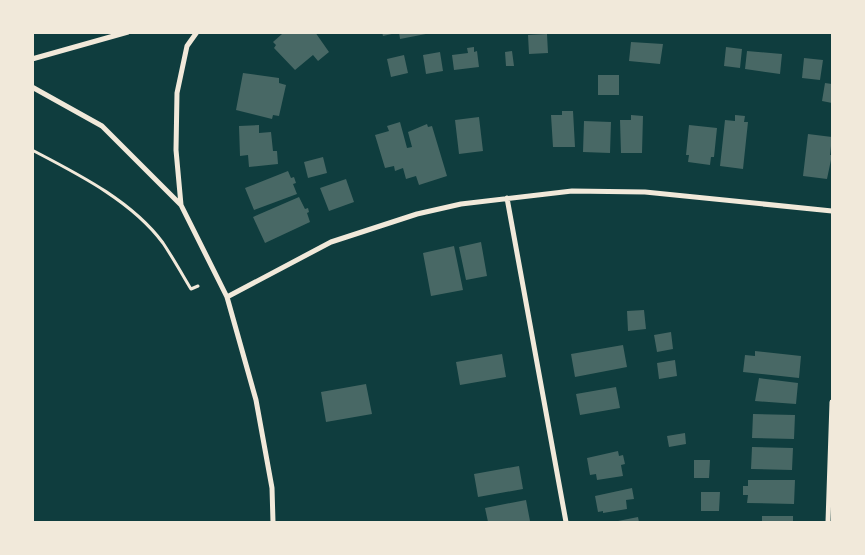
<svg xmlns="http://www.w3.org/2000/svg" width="865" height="555" font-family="'PT Serif',serif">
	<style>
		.building { fill: #486865 }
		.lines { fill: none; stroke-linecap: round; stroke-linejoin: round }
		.path { stroke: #f1e9da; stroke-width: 3 }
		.minor { stroke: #f1e9da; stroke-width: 5 }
	</style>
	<rect width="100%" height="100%" fill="#0f3d3e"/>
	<path class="building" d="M280,32H315L329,52L318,61L313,55L295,70L274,48L276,45L273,42L282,34Z
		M382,32H396V33L383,36Z
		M399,32H431V33L400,39Z
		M547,34L548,53L529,54L528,35Z
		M631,42L663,44L660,64L629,61Z
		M474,47V52L477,51L479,67L454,70L452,55L468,53L467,48Z
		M726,47L742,49L740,68L724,66Z
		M512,51L514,66H506L505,52Z
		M747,51L782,54L780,74L745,69Z
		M440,52L443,71L426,74L423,55Z
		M404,55L408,73L391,77L387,59Z
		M804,58L823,60L820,80L802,78Z
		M243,73L279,78V83L286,85L279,116L273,115L272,119L236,110Z
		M598,75H619V95H598Z
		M825,83L832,84V103L822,101Z
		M562,111H573L575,147H553L551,115H562Z
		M631,115L643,116L642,153H621L620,120H631Z
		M735,115L745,116L744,122H748L743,169L720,166L725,120L735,121Z
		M479,117L483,151L459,154L455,120Z
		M584,121L611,122L610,153L583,152Z
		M400,122L407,148L412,147L408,132L427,124L428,127L432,126L447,176L419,185L416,176L406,179L403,168L395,171L394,166L385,168L375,135L389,131L387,126Z
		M259,125V133L271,132L273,151H277L278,164L249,167L248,155L240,156L239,126Z
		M689,125L717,128L714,157H711L710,165L688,162L689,155H686Z
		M808,134L832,137L830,155H832L827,179L803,176Z
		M323,157L327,173L308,178L304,162Z
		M288,171L291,178L294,177L296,183L293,184L297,194L254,210L245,188Z
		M346,179L354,202L329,211L320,188Z
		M299,197L305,209L308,208L309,212L307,213L310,222L265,243L253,217Z
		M481,242L487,276L466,280L459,247Z
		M454,246L463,290L431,296L423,253Z
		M644,310L646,329L628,331L627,311Z
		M671,332L673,349L657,352L654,335Z
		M623,345L627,367L575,377L571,354Z
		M755,351L801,356L799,378L743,372L745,355L755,356Z
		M502,354L506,377L460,385L456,362Z
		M675,360L677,376L659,379L657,363Z
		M759,378L798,383L796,404L755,401Z
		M366,384L372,414L326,422L321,392Z
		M616,387L620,408L580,415L576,394Z
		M753,414L795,415L794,439L752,438Z
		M685,433L686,444L669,447L667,436Z
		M752,447L793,448L792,470L751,469Z
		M618,451L619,456L623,455L625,464L621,465L623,476L597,480L596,474L590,475L587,458Z
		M694,460H710L709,478H694Z
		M519,466L523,489L478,497L474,474Z
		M748,480H795L794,504L747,503L748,495H743V486H748Z
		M632,488L634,499L626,500L627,509L603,513V511L598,512L595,496Z
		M701,492H720L719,511H701Z
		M526,500L530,521L488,522L485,508Z
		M762,516H793V522H762Z
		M638,517L639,522H613Z"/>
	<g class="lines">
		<path class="path" d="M32,150C78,174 132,201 163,243C173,258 182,274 191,289L198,286"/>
		<path class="minor" d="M197,32L187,46L177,93L176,150L181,205L227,297L256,400L272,488L273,522
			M32,59L128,32
			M32,87L102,126L181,205
			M507,198L566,522
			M227,297L331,242L417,214L461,204L572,191L645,192L832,211
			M828,522L832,402"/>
	</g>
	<rect width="865" height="555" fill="none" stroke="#f1e9da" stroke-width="68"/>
</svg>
